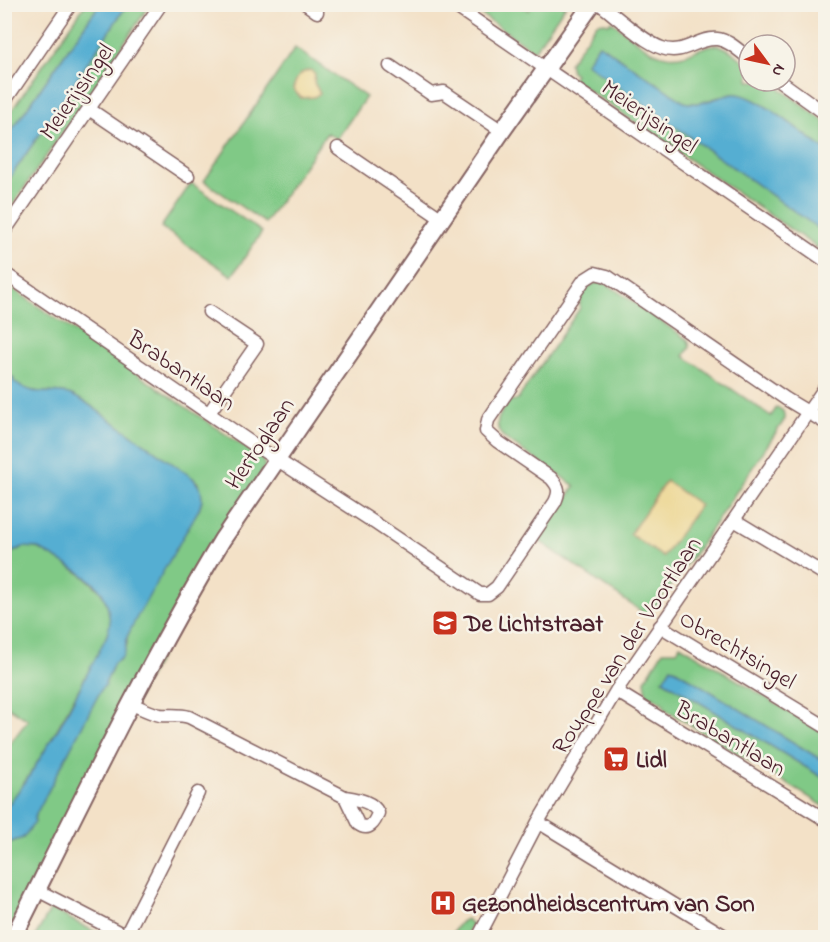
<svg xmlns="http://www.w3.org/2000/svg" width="830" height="942" font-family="'Indie Flower',sans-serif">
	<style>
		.green { fill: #80c986; stroke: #657458; stroke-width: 1.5 }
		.sand { fill: #eeda9e; stroke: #9c7c64; stroke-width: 1.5 }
		.water { fill: #55aed2; stroke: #50667e; stroke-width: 1.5 }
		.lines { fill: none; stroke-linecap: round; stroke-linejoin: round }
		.street-casing { stroke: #856362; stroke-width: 15 }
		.secondary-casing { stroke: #856362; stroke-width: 20 }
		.street { stroke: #fff; stroke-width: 12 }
		.secondary { stroke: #fff; stroke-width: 16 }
		.labels { text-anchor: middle; stroke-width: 5; stroke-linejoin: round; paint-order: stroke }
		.street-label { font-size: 24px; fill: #4a1f2b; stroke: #f7f3e8 }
		.poi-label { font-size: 24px; font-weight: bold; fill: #4a1f2b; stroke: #f7f3e8; text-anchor: start }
	</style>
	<rect width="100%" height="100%" fill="#f7f3e8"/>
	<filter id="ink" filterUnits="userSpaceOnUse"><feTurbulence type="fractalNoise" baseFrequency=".0167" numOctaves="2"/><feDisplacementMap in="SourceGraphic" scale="12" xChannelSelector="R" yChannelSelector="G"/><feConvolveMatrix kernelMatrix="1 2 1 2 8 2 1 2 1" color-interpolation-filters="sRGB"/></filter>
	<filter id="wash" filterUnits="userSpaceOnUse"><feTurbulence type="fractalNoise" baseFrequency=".008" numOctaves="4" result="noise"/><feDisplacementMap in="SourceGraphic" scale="24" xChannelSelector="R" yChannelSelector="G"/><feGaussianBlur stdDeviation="1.35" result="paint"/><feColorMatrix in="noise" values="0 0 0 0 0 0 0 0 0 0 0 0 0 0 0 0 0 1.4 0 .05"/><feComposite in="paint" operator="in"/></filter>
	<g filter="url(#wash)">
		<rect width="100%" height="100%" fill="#f3e1c7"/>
		<path class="green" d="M85,5H99L5,140V120Z
			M127,5H150L5,216V185Z
			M467,5H521L529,10L532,5H566L534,51Z
			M611,21C628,33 647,53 667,56C688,60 702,43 717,45C728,46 740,59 749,65V81H770L825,122V150C806,136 757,93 734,94C717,95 702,107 684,102L599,44L586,63L825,233V253L572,79L575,74L571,71L569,63L597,23L605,22L609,24Z
			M295,48L366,97L337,139L327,133L265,223L204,181Z
			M191,183L262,232L232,276L161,227Z
			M601,282L607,284L688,340L690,347L684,356L771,416L777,407L783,411L785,419L698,549L648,616L538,540L575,486L504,438C491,424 500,414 509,401L517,400L580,308C578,295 587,283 601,282Z
			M4,283L262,459L265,466L5,938V844L15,841L35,822L34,818L102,687H104L114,663L122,658L127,644V637L136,617L199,509L202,500L198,483L193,478L85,402C80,400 74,395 68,394C43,389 37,398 13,381L14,378L5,372Z
			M23,547C41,545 57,559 72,568C92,581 110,595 110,621C109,638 96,657 88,672C63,719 38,767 5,809V750L28,720L5,705V556Z
			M680,645L825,734V762L671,667L663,680L825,779V807L663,708L665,705L653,697L650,700L647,698L645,680L663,651H677Z
			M51,909L105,937L34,938Z
			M467,919L472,925L465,937H451C455,930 458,921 467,919Z"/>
		<path class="sand" d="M310,70L315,74L314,83L320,93L314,97L301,98L293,89C296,79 299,72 310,70Z
			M666,481L700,505L663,557L630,534Z"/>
		<path class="water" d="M99,5H127L5,185V140Z
			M599,44L684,102C702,107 717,96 734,94C755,92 807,137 825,150V233L586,63Z
			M5,372L14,379L13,381C37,398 43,389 68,394C74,395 80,400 85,402L193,478L201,489L202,500L199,509L137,617L127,637L125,651L122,658L114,663L105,683L106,685L102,688L34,818L35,822L23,838L5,844V809L28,778L61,724L95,659L107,635L110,622L107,604L102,593L95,584L79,572L38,548L23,547L5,556Z
			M671,667L825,762V779L663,680Z"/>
	</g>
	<g filter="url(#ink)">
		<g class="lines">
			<g class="street-casing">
				<path id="street" d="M306,4L317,12
					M452,4L826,261
					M600,4C617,17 644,42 662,48C684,56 697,37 717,39C729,40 739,51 749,58
					M390,66L431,94L444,92L502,131
					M780,81L826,114
					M4,102L71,4
					M89,109L188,176
					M338,148L442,219
					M4,232L161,4
					M4,273L259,448L375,523L480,594H488L497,587L555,502C560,491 559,487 551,478L497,441L486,431L488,420L584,280L595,273L607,276L786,399L826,423
					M209,413L257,344L209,312
					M734,520L826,575
					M660,626L826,727
					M616,691L826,820
					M132,704C141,708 150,713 160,715C170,716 179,714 189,717L345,797C356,799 373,801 378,813C375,822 369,832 358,824L345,797
					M538,822L728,938
					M37,890L130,938
					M126,935L198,793
					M429,938H437
					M478,938L538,822L616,691L826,386"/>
			</g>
			<g class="secondary-casing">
				<path id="secondary" d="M13,938C80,804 145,668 222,540L502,131L592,4"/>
			</g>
			<use href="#street" class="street"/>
			<use href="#secondary" class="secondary"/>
		</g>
	</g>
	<defs>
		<g id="school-square" transform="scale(1.35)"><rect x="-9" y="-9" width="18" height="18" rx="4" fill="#c8321e" stroke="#f7f3e8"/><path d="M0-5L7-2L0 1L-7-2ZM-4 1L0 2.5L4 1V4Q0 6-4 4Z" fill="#fff"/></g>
		<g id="supermarket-square" transform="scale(1.35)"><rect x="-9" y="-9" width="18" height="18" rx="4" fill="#c8321e" stroke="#f7f3e8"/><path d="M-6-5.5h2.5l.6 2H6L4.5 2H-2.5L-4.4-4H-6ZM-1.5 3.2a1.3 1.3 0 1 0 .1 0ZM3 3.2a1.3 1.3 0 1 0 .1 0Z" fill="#fff"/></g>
		<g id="hospital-square" transform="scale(1.35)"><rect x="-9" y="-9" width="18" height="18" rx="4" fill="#c8321e" stroke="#f7f3e8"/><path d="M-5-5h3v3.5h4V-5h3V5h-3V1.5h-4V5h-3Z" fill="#fff"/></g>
	</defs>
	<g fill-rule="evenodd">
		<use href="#school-square" x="445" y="623"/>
		<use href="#supermarket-square" x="616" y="759"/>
		<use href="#hospital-square" x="443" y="903"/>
	</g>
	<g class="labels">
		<g class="street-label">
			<text transform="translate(76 91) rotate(-55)" y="8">Meierijsingel</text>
			<text transform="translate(650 116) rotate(35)" y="8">Meierijsingel</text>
			<text transform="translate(182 370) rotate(34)" y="8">Brabantlaan</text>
			<text transform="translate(259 443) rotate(-56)" y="8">Hertoglaan</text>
			<text transform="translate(626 645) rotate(-57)" y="8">Rouppe van der Voortlaan</text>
			<text transform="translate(738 649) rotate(31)" y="8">Obrechtsingel</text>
			<text transform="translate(731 738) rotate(31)" y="8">Brabantlaan</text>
		</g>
		<g class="poi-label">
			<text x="464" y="631">De Lichtstraat</text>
			<text x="636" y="767">Lidl</text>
			<text x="462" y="911">Gezondheidscentrum van Son</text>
		</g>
	</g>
	<rect width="830" height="942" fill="none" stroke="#f7f3e8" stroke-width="24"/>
	<g transform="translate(767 63) rotate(123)"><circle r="28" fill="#f7f3e8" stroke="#b29e9c" stroke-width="1.5"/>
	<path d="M0-4.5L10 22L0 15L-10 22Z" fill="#c8321e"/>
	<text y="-9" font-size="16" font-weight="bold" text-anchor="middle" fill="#4a1f2b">N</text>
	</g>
</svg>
